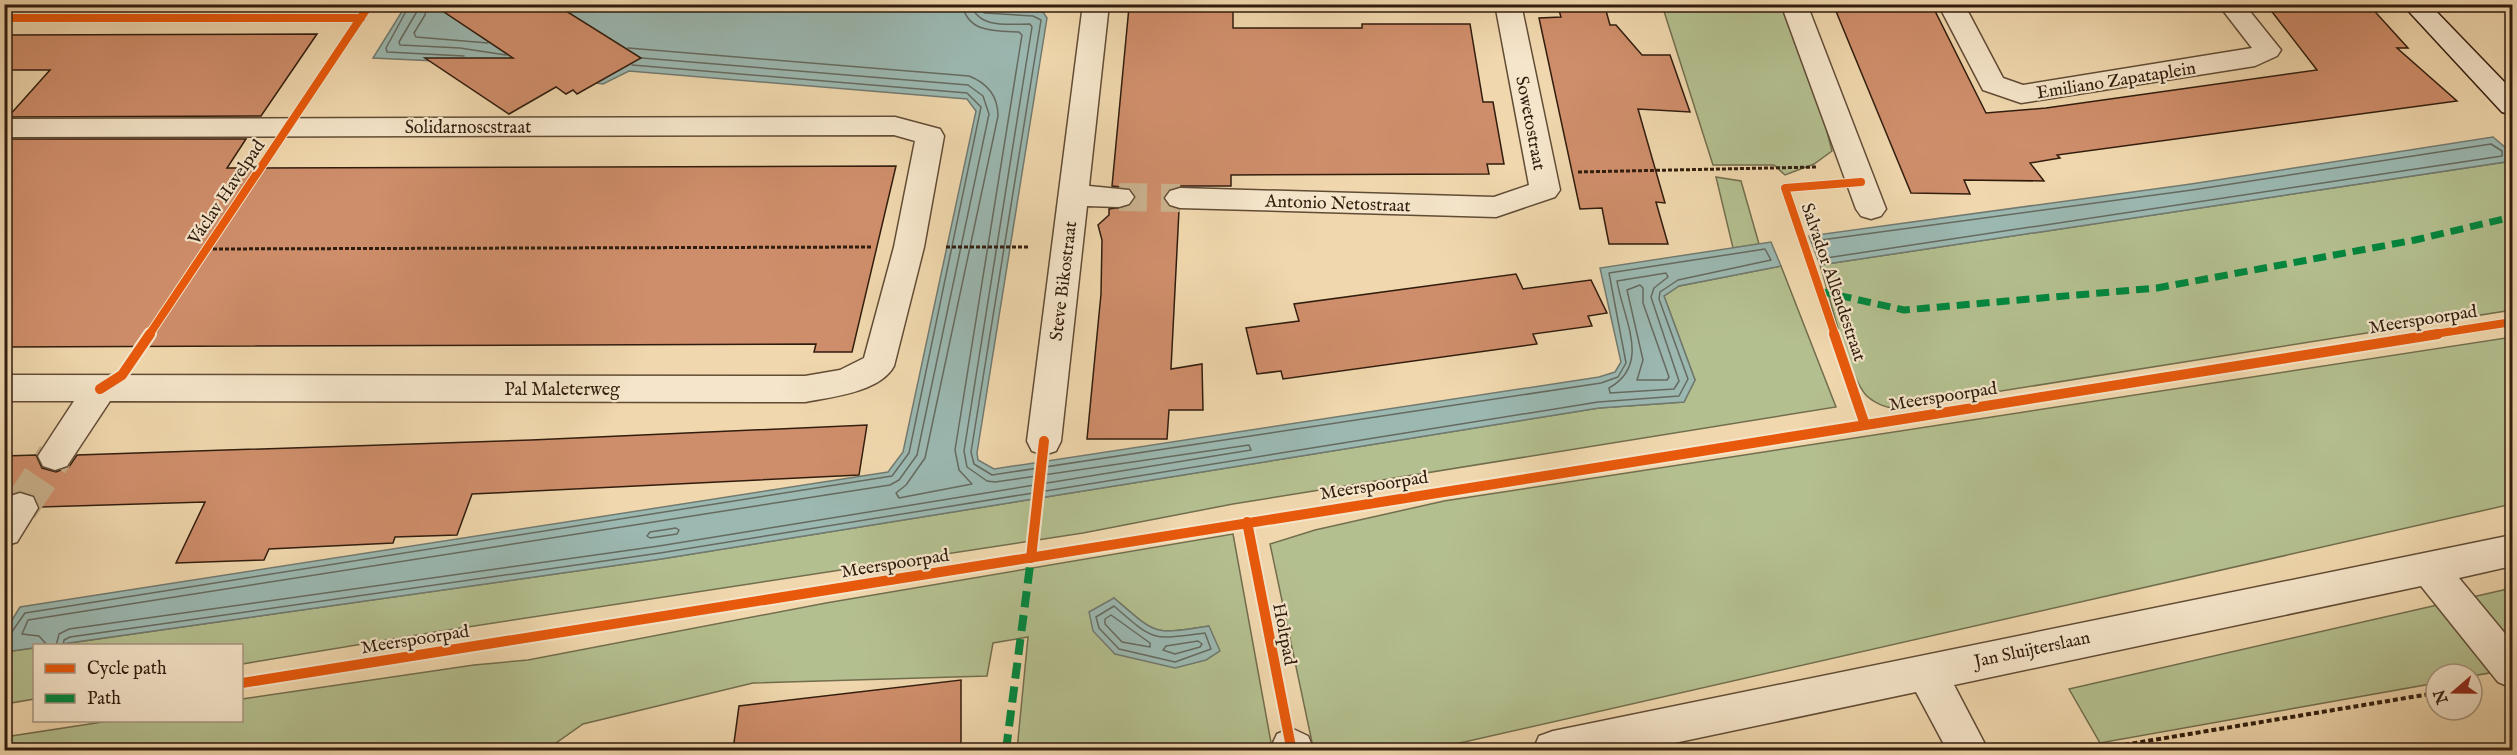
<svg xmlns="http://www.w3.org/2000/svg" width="2517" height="755" font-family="'IM FELL English',serif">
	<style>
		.green { fill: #b4bf8f; stroke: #726e4e; stroke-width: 1.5; fill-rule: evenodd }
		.water { fill: #9bb8b1; stroke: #717a70; stroke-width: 1.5 }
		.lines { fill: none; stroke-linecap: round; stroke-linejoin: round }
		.shore { stroke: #666a60; stroke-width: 1.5 }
		.building { fill: #cf8e6b; stroke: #311d0e; stroke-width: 1.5 }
		.street-tunnel-far1 { stroke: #cab28d; stroke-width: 28; stroke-dasharray: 28 14; stroke-linecap: butt }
		.street-tunnel { stroke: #cab28d; stroke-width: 36; stroke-dasharray: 36 18; stroke-linecap: butt }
		.street-casing { stroke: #614c36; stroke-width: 3 }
		.secondary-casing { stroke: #311d0e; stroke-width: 3 }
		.path-far1 { stroke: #311d0e; stroke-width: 3; stroke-dasharray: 4 2; stroke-linecap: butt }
		.path { stroke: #311d0e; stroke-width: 4; stroke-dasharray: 5 3; stroke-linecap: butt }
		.street { fill: #f5e5ca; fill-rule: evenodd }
		.secondary { fill: #f5e5ca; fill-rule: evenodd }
		.quiet-far1 { stroke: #00873e; stroke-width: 7; stroke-dasharray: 13 7; stroke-linecap: butt }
		.quiet { stroke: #00873e; stroke-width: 8; stroke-dasharray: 16 8; stroke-linecap: butt }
		.cycleway-far1-casing { stroke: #f5e5ca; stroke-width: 10 }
		.cycleway-casing { stroke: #f5e5ca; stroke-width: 14 }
		.cycleway-far1 { stroke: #e8590c; stroke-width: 8 }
		.cycleway { stroke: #e8590c; stroke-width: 10 }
		.labels { text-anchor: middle; stroke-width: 4.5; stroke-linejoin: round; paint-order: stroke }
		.street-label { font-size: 18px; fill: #311d0e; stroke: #f5e5ca }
	</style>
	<rect width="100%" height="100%" fill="#f0d7ad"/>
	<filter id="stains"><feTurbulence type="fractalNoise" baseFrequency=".00333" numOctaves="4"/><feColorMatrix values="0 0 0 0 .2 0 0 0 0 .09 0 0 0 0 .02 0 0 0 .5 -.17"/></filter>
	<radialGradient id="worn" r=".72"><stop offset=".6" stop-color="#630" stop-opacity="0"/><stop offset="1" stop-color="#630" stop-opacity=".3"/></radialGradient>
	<path class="green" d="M1662,5H1781L1826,128L1832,151L1814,164L1785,175L1774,165H1713Z
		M2512,161V310L1894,408C1885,408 1871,401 1865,394C1845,367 1831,300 1820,265Z
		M1716,177L1741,181L1759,244L1733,248Z
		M1781,266L1836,407L1233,504L1083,533L435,632L242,664V646H49L661,559L1599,408L1684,402L1695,380L1664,296L1679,286Z
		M2512,337V504L1429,750H1319L1313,747L1270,544L1315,530L1444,501Z
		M1233,534L1272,748L1258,750H1017L1028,637L993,643L987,676L753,683L583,724L546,750H5V737L109,721L242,720V699L474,665L528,660L826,603ZM1114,598C1157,635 1152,635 1209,626L1115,654Z
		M2512,588V669L2472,676V674H2436V683L2100,743L2069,689Z
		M34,648V699L5,704V652Z"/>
	<path class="water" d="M939,4L1034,11L1043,12L1047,18L977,453L978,460L994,469L1599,377L1615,372L1621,362L1600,268L1771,242L1781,266L1679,286L1664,296L1695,380L1684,402L1599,408L661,559L5,652L4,633L20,607L888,472L903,452L976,111L967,99L629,71L603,84L458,62L373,58L406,5Z
		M2493,137L2512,153V161L1820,265L1809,236L2191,184Z
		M1114,598C1157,635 1152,635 1209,626L1220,651L1206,660L1175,668L1115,654L1093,631L1089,612Z"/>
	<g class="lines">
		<path class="shore" d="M410,4L386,48L387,52L464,56
			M418,4L416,13L399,42L400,45L460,48L506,55
			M427,4L425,15L414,33L416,37L488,43
			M628,48L969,76C987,83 998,96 998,116L925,458L906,485L896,493L899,498L972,484L959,470L955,450L1022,35L1019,32C994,31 968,33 962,4
			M2491,144L2502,151V156L1826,258L1819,244L1821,240L2192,190Z
			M1666,273L1668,277L1654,288L1651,297L1679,381L1674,389L1610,393L1609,388C1652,364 1623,319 1617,281Z
			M1640,285L1643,288V303L1669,377L1667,380H1637L1643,360L1627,290Z
			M676,528L679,530L677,534L650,538L647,536L650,532Z
			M1114,606C1155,642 1152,640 1205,633L1211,649L1175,662L1119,649L1099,628L1096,617Z
			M1111,615L1150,643V647L1122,642L1105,624V619Z
			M4,635L11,633L25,613L892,476L909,453L981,107L967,93L632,65
			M1198,641L1202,644L1200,647L1175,654L1163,650L1166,646Z
			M48,646L39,636L22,634L28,620L890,485L899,480L917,455L989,114L983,96L968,85L642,58
			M56,646L59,634L69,629L659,546L1251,450L1249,445L995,482L987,481L967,467L964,451L1032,27L1030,24C1009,24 978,29 971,4
			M63,646L64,640L70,637L660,553L1598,402L1679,396L1688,379L1659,299L1660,292L1678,280L1771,260L1765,249L1609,273L1626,363L1618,377L1601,383L992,475L974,464L971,452L1041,20L1033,16L985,13L980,10L979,4"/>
	</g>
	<path class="building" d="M432,4H555L641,58L577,94L573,90L566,94L556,87L509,114L425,58H513Z
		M1138,4L1233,7V28H1362V24H1470L1483,102H1493L1504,164H1487L1489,174L1231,175V186H1180L1169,189L1163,199L1169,207L1179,210L1171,369L1202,364L1203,410H1169L1167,439H1087L1101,294L1102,240L1098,225L1109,215V209L1130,206L1136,197L1129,188L1112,186L1129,7H1138Z
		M1833,4L1932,5L1986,113L2046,108L2317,70L2266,4H2368L2408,48H2397L2457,101L2057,155L2060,158L2030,163L2044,181L1964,180L1970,194L1911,193Z
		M1558,7H1605L1610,25H1616L1642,55H1670L1690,112L1638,109L1665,203L1656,202L1668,244H1609L1602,208L1580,209L1539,18L1561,17Z
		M317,34L261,116L8,117L50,70H4V35Z
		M4,139H246L227,168L896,166L852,352H814L816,344L4,347Z
		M1516,274L1523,289L1591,280L1607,313L1588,316L1592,326L1533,334L1537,344L1283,379L1281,371L1257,374L1246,328L1299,321L1294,304Z
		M867,425L859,475L472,494L457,535L395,537L393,543L269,549L264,560L176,563L205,502L40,507L34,495L21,491L4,497V456L36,455L42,468L56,472L69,467L77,455L531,440Z
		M961,680V750H733L739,706Z"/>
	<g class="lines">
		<path class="street-tunnel-far1" d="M1119,197L1180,198"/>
		<path class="street-tunnel" d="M20,508L55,456"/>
		<g class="street-casing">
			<path id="street" d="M1083,4H1109L1089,186L1129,190L1134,197L1129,204L1119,207L1087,206L1061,441L1056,451L1044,455L1032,451L1027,441Z
				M1495,4H1521L1560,190L1555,197L1496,217L1180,208L1170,205L1165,198L1170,191L1180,188L1494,197L1529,185Z
				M1781,4H1807L1886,209L1881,216L1871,219L1861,216L1856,209Z
				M1938,4H1964L2003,78L2023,85L2252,48L2218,4H2244L2281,50L2277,56L2255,66L2021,103L1983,90Z
				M895,117L940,129L944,136L924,247L894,366C880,392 832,397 805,402L110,401L67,466L55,470L43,466L38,456L74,401H4V375L805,376L840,370L864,358L894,247L915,141L894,135L4,137V119Z
				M20,493L33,497L38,508L17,542L4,546V502L7,497Z
				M2512,535V566L2459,578L2512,642V688L2498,682L2421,586L1954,685L1988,750H1947L1916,692L1641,750H1533L1539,736L1553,731Z
				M1291,728L1308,736L1314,750H1272L1271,747L1277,734Z"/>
		</g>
		<g class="secondary-casing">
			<path id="secondary" d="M2402,4H2429L2512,90V115L2502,112Z"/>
		</g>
		<path class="path-far1" d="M1578,172L1816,167
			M946,247H1028
			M207,249L872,247"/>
		<path class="path" d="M2093,750L2436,693"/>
		<use href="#street" class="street"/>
		<use href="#secondary" class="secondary"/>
		<path class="quiet-far1" d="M1819,291L1904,310L2157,288L2415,240L2512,217"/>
		<path class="quiet" d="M1006,750L1031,558"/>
		<g class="cycleway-far1-casing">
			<path id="cycleway-far1" d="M4,18H361
				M149,335L370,4
				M1835,335L1785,188L1861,182
				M2428,335L2512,322"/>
		</g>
		<g class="cycleway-casing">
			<path id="cycleway" d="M1834,334L1865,425
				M100,389L122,375L150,334
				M1247,522L1291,747L1294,750
				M1031,558L1044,441
				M242,683L2438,334"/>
		</g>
		<use href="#cycleway-far1" class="cycleway-far1"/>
		<use href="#cycleway" class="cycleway"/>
	</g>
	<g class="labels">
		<g class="street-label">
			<text transform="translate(2116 80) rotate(-9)" y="6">Emiliano Zapataplein</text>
			<text transform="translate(1531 123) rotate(79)" y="6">Sowetostraat</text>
			<text x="468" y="133">Solidarnoscstraat</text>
			<text transform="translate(226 192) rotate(-56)" y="6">Václav Havelpad</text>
			<text transform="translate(1338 203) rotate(2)" y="6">Antonio Netostraat</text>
			<text transform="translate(1063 281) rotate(-83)" y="6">Steve Bikostraat</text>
			<text transform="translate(1834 282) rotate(71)" y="6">Salvador Allendestraat</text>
			<text transform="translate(2423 319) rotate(-9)" y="6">Meerspoorpad</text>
			<text x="562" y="395">Pal Maleterweg</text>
			<text transform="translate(1943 396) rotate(-9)" y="6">Meerspoorpad</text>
			<text transform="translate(1374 485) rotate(-9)" y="6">Meerspoorpad</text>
			<text transform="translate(895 563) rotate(-9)" y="6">Meerspoorpad</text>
			<text transform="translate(1285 634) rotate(79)" y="6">Holtpad</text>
			<text transform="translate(415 639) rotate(-9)" y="6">Meerspoorpad</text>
			<text transform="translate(2032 649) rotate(-12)" y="6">Jan Sluijterslaan</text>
		</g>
	</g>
	<rect width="2517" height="755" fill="none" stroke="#f0d7ad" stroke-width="24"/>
	<rect x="6" y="6" width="2505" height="743" fill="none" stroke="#311d0e" stroke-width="3"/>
	<rect x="12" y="12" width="2493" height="731" fill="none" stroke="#311d0e" stroke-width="1.5"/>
	<rect x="33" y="644" width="210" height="78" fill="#f5e5ca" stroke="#a7957f" stroke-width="1.5"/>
	<rect x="45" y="664" width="30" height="9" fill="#e8590c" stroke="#a7957f" stroke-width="1.5"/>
	<text x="87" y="674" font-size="18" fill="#311d0e">Cycle path</text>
	<rect x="45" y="694" width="30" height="9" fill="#00873e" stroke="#a7957f" stroke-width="1.5"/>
	<text x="87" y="704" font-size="18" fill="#311d0e">Path</text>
	<g transform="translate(2454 692) rotate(250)"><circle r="28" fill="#f5e5ca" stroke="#a7957f" stroke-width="1.5"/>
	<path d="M0-4.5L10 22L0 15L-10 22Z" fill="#8f2418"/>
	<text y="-9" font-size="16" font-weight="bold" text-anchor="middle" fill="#311d0e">N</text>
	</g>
	<rect width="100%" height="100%" filter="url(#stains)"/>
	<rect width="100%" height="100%" fill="url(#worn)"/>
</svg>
